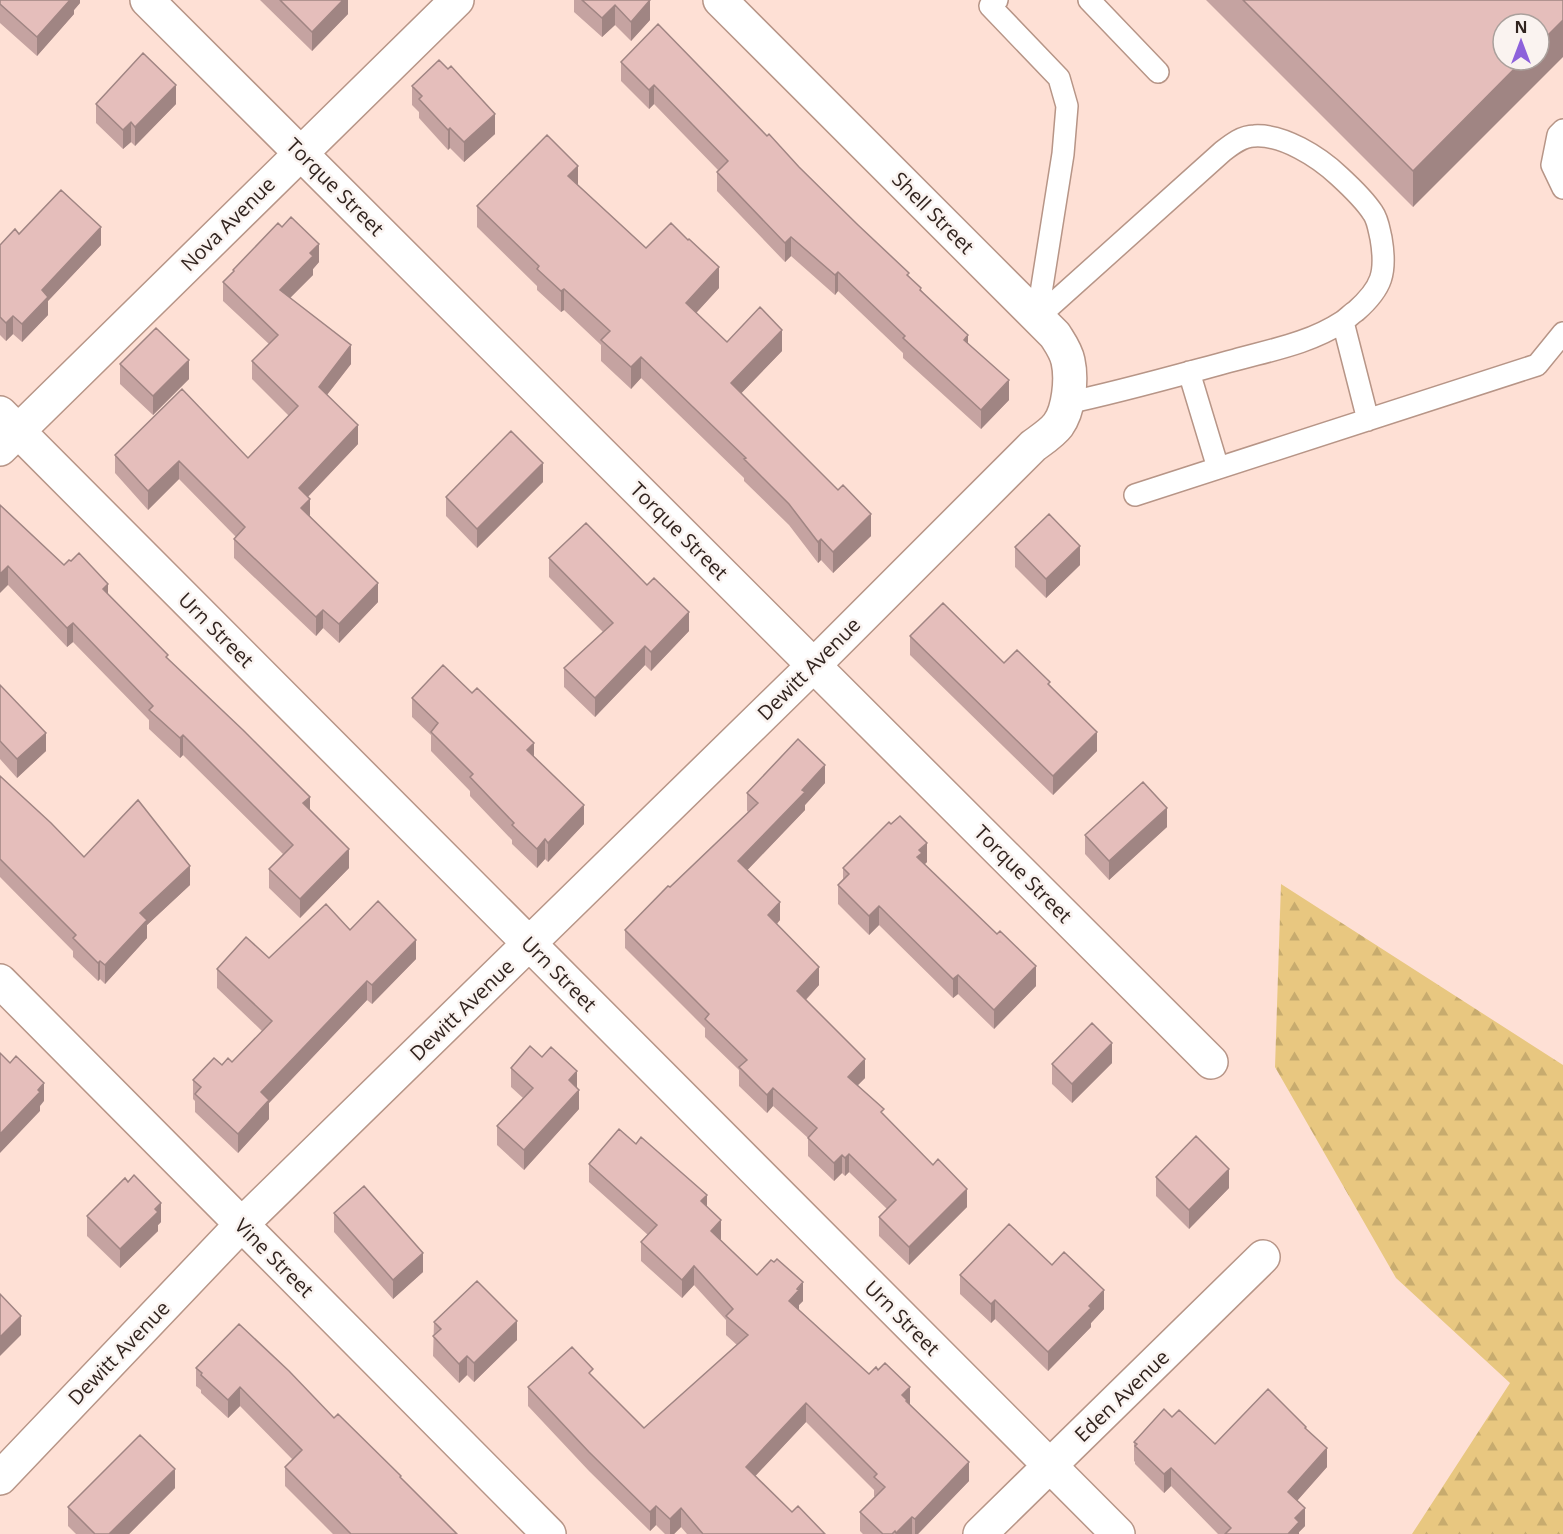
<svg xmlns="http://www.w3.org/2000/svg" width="1563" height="1534" font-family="'Open Sans',sans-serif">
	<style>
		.forest { fill: url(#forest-firs) }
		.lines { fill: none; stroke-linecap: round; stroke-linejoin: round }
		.lane-casing { stroke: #b79587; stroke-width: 24 }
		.street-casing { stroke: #b79587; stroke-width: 36 }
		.lane { stroke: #fff; stroke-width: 21 }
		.street { stroke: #fff; stroke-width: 33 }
		.wall { fill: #c5a3a1 }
		.shaded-wall { fill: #a08583 }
		.building { fill: #e5bebb; stroke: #a08583; stroke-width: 1.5 }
		.labels { text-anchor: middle; stroke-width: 5; stroke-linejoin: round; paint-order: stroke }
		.street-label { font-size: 20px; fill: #31241f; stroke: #faf3f0 }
	</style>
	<defs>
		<pattern id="forest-firs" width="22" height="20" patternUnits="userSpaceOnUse" patternTransform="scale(1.5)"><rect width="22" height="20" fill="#e8c780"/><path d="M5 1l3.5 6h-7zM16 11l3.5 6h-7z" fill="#c7ab6e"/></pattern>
	</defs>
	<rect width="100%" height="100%" fill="#fee0d5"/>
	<path class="forest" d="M1281,884L1563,1065V1534H1412L1510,1383L1396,1278L1275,1067Z"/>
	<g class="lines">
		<g class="lane-casing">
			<path id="lane" d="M997,0L990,6L1059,78L1067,106L1063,154L1037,318
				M1089,0L1158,72
				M1563,130L1558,135L1552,165L1563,188
				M1037,318L1222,152C1231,145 1242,136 1254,136C1283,134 1319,157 1339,176C1351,187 1364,199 1373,213C1378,220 1379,230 1381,238C1387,273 1382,288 1356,311C1351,314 1347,319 1342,322C1310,343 1271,350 1235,360C1179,375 1124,391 1067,403
				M1343,322L1368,420
				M1189,372L1218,468
				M1135,495L1537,365L1563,333"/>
		</g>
		<g class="street-casing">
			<path id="street" d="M147,0L1211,1062
				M0,413L1118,1534
				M0,449L457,0
				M0,981L549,1534
				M0,1478L241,1225L814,665L1033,446C1041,440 1052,433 1058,425C1069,410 1072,379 1068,361C1066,351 1060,343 1055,335L720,0
				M980,1534L1263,1257"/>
		</g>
		<use href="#lane" class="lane"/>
		<use href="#street" class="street"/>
	</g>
	<path class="wall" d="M0,0H80V3L74,10V14L37,56L0,23Z
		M260,0H348V14L312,51Z
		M574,0H650V20L631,41L615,25L602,37L574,12Z
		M1206,0H1563L1413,207Z
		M621,62L767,136L909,276L968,344L1009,400L981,429L903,358V353L838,291L835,295L791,256L785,262L717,191V172L718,170L654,104L649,109L621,81Z
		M412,86L495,134L464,162L450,148L448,150L419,118V112L412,105Z
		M96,104H176L135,146L131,142L123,149L96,123Z
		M578,185L646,248L719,288L696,313L727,342L782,351L741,393L871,536L833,573L821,560L818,563L789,525L744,481V478L641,378L631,389L601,361V345L564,310L561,312L537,290V286L477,227V206Z
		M19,234L101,245L48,301V315L22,342L13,334L6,341L0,335V245Z
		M319,262L313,269V275L290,298L351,364L327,395L358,444L308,497L310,516L378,602L339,643L323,628L316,636L234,558V539L236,537L179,479L148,510L115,473V455L248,458L289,416L252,379V361L269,344L223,301V282L233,272V270Z
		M120,364L189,379L153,415L120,384Z
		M543,482L477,548L446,516V497Z
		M0,505L64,565L108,595L310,810L349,868L300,918L269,888V869L283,854L183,755L180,758L149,729V720L73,642L67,647L8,585Z
		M1015,547L1080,565L1046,598L1015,567Z
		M549,558L689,631L651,671L645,665L595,717L564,687V668L603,632L549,577Z
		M910,636L1004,663L1050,685L1097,751L1053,795L910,655Z
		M0,685L46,751L17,778L0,759Z
		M412,698L534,757L584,824L548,862L545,859L537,868L512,844V840L470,796V791L431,751V735L412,717Z
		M0,776L84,857L190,885L147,925V938L105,984L100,979L98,981L73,957V951L0,877Z
		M825,783L805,805V810L747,870L780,920L777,924L819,985L806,1000L865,1078L857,1086L967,1207L909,1265L879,1236V1217L887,1209L849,1172L845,1176L842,1173L834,1181L808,1156V1138L773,1106L767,1113L739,1086V1070L705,1037V1028L625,948V930L748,812L747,811V793Z
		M1167,827L1109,880L1085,854V835Z
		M927,862L924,864L1036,986L994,1029L958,994L953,998L879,925L869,935L838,904V885L843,879V868Z
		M350,930L416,959L372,1004L367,1000L269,1103V1119L238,1153L195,1112V1101L193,1099V1080L222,1065L232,1062L262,1031L217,988V969L269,958Z
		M542,1057L577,1087L579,1109L524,1170L497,1145V1126L523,1098L511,1087V1068Z
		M1112,1063L1072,1103L1052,1084V1064Z
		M589,1164L707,1207L721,1239L720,1240L757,1275L803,1301L799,1305L798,1309L869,1374L910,1405L969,1481L918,1534H863L860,1531V1512L875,1497L874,1496V1490L806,1422L755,1476L792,1512L825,1534H687L681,1527L674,1534H665L656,1525L650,1531L589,1471L528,1406V1387L593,1377L644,1428L737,1345L726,1335V1320L694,1285L682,1298L641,1261V1242L648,1235L589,1182Z
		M1156,1177L1229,1188L1189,1229L1156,1196Z
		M128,1182L161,1222L158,1225V1231L120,1268L87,1236V1216Z
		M334,1213L423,1272L393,1299L334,1232Z
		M1052,1265L1104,1309L1091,1323V1327L1048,1371L995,1319L991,1323L960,1294V1275Z
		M434,1322L517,1340L474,1382L467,1375L459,1383L433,1356Z
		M196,1368L334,1418L401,1478L457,1534H333L285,1486V1467L293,1460L240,1406L228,1418L201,1393V1390L196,1386Z
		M1172,1417L1215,1444L1306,1429L1327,1467L1297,1501L1305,1526L1299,1532V1534H1218L1171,1486L1164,1493L1135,1464V1462L1134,1461V1442Z
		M175,1488L129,1534H76L68,1526V1507Z"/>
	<path class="shaded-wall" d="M70,0H80V3L74,10V14L37,56V37Z
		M343,0H348V14L312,51V32Z
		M650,0V20L631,41V22Z
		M615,5V25L602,37V18Z
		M1563,20V57L1413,207V171L1523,60H1539V44Z
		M176,85V104L135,146V127Z
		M654,85V104L649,109V90Z
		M495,114V134L464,162V142Z
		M131,122V142L123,149V130Z
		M450,128V148L448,150V130Z
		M578,166V187L568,176Z
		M101,227V245L48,301V315L22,342V324L42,290Z
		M791,237V256L785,262V243Z
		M319,244V262L313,269V275L280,308V290L310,253Z
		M719,267V288L686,324V303Z
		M838,272V291L835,295V275Z
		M564,289V310L561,312V291Z
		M13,316V334L6,341V323Z
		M782,330V351L731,404V383Z
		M968,335V354L964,340Z
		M351,345V364L319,405V387Z
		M641,357V378L631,389V367Z
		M189,360V379L153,415V396Z
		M1009,380V400L981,429V410Z
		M358,425V444L299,506V488Z
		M179,461V479L148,510V491Z
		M543,463V482L477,548V529Z
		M310,499V517L301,508Z
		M871,514V536L833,573V552Z
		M821,539V560L818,563V542Z
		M1080,546V565L1046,598V579Z
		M8,566V585L0,593V574Z
		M378,583V602L339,643V624Z
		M108,584V603L103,589Z
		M323,610V628L316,636V617Z
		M689,612V631L651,671V652Z
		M73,623V642L67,647V628Z
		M645,646V665L595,717V698Z
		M1097,732V751L1053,795V776Z
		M46,733V751L17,778V759Z
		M183,735V755L180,758V738Z
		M534,743V762L527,750Z
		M825,765V783L805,805V810L738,880V861Z
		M310,797V816L303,803Z
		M584,805V824L548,862V843Z
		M1167,808V827L1109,880V861Z
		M545,839V859L537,868V849Z
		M927,843V862L922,867L917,857L919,850Z
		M349,849V868L300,918V899Z
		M190,866V885L147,925V938L105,984V965L140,913Z
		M780,902V920L768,933V915Z
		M879,906V925L869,935V916Z
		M416,940V959L372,1004V985Z
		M100,961V979L98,981V963Z
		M1036,966V986L994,1029V1010Z
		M819,967V985L797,1009V991Z
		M958,975V994L953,998V979Z
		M367,981V1000L269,1103V1119L238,1153V1134L261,1092Z
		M1112,1043V1063L1072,1103V1084Z
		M865,1059V1078L848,1095V1077Z
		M577,1071V1090L569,1080Z
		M44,1083V1101L40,1106V1111L0,1153V1134Z
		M773,1088V1106L767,1113V1095Z
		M579,1090V1109L524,1170V1150Z
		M849,1154V1172L845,1176V1158Z
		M842,1155V1173L834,1181V1163Z
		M1229,1169V1188L1189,1229V1210Z
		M967,1189V1207L909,1265V1247Z
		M707,1195V1214L701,1201Z
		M161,1203V1222L158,1225V1231L120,1268V1249Z
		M721,1220V1239L711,1250V1231Z
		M423,1253V1272L393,1299V1280Z
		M694,1266V1285L682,1298V1280Z
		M803,1282V1301L799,1305V1309L789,1320V1301Z
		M1104,1290V1309L1091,1323V1327L1048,1371V1352Z
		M995,1300V1319L991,1323V1304Z
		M21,1316V1335L0,1356V1337Z
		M517,1321V1340L474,1382V1363Z
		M467,1356V1375L459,1383V1364Z
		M240,1387V1406L228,1418V1400Z
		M910,1387V1406L902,1395Z
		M806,1403V1422L746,1486V1467Z
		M1327,1448V1467L1288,1511V1492Z
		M969,1462V1481L918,1534H915V1519Z
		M1171,1468V1486L1164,1493V1474Z
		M175,1469V1488L129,1534H109Z
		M656,1506V1525L650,1531V1512Z
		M681,1508V1527L674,1534H670V1519Z
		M1305,1508V1526L1299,1532V1534H1288L1295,1518Z
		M912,1517V1534H896V1533Z"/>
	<path class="building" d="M0,0H70L37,37L0,4Z
		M280,0H343L312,32Z
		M582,0H650L631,22L615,5L602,18Z
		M1243,0H1563V20L1539,44V24H1503V60H1523L1413,171Z
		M658,24L767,136L769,134L799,167L858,225L909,273L907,275L921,288L920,290L968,335L964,340L1009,380L981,410L903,338L905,336L838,272L835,275L791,237L785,243L717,172L728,161L654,85L649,90L621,62Z
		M143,53L176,85L135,127L131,122L123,130L96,104Z
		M439,60L448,69L451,66L495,114L464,142L450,128L448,130L419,99L422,96L412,86Z
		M547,135L578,166L568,176L646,248L671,223L688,240L689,239L719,267L686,303L727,342L760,307L782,330L731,383L838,490L843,485L871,514L833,552L821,539L818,542L789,504L744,459L746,458L641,357L631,367L601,340L610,331L564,289L561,291L537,269L539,266L477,206Z
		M61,190L101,227L42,290L48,297L22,324L13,316L6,323L0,317V245L15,229L19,234Z
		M291,217L319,244L310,253L313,256L280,290L351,345L319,387L358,425L299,488L310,499L301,508L378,583L339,624L323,610L316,617L234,539L245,527L179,461L148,491L115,455L182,389L248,458L298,406L252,361L278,335L223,282L234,271L233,270L278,223L282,227Z
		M156,328L189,360L153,396L120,364Z
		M511,431L543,463L477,529L446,497Z
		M0,505L64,565L69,560L71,561L79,553L108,584L103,589L168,655L166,657L243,730L310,797L303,803L349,849L300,899L269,869L293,845L183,735L180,738L149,710L153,706L73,623L67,628L8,566L0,574Z
		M1049,514L1080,546L1046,579L1015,547Z
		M586,523L647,585L654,578L689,612L651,652L645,646L595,698L564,668L613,623L549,558Z
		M943,603L1004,663L1017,650L1050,682L1048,684L1097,732L1053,776L910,636Z
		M443,665L472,693L477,688L534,743L527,750L584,805L548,843L545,839L537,849L512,825L514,823L470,777L473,774L431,732L438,723L412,698Z
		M0,685L46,733L17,759L0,741Z
		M798,739L825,765L802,790L805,792L738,861L780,902L768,915L819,967L797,991L865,1059L848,1077L884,1109L881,1112L933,1165L938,1159L967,1189L909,1247L879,1217L896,1200L849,1154L845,1158L842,1155L834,1163L808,1138L817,1128L773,1088L767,1095L739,1067L747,1060L705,1019L709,1014L625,930L668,886L670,887L758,803L747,793Z
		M0,776L51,823L84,857L138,800L190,866L140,913L147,920L105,965L100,961L98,963L73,938L76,935L0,859Z
		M1143,782L1167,808L1109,861L1085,835Z
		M900,816L927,843L919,850L922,853L917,857L997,934L1000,931L1036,966L994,1010L958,975L953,979L879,906L869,916L838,885L849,874L843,868L889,822L891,824Z
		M378,901L416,940L372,985L367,981L261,1092L269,1100L238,1134L195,1094L201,1087L193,1080L214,1058L222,1065L228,1058L232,1062L272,1021L217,969L246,937L269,958L326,904L350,930Z
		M1092,1023L1112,1043L1072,1084L1052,1064Z
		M530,1046L542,1057L551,1047L577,1071L569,1080L579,1090L524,1150L497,1126L533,1088L511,1068Z
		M0,1053L10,1063L16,1056L44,1083L38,1090L40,1092L0,1134Z
		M619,1129L636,1144L641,1137L707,1195L701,1201L721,1220L711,1231L757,1275L771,1260L774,1262L777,1259L803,1282L797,1289L799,1290L789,1301L869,1374L876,1367L878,1370L885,1363L910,1387L902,1395L907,1400L906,1401L969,1462L915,1519L912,1517L896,1533L895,1531L892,1534H883L860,1512L885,1487L874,1477L877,1474L806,1403L746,1467L792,1512L798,1506L825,1534H703L681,1508L670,1519L656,1506L650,1512L589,1452L528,1387L572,1347L593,1369L589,1373L644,1428L748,1335L726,1316L733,1309L694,1266L682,1280L641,1242L657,1225L589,1164Z
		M1196,1136L1229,1169L1189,1210L1156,1177Z
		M134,1175L161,1203L155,1209L158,1212L120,1249L87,1216L125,1178L128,1182Z
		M364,1186L423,1253L393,1280L334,1213Z
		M1009,1224L1052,1265L1064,1252L1104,1290L1089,1306L1091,1308L1048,1352L995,1300L991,1304L960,1275Z
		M477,1281L517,1321L474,1363L467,1356L459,1364L433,1336L441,1329L434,1322Z
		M0,1294L21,1316L0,1337Z
		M239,1324L289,1371L334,1418L338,1414L401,1476L400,1477L457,1534H351L285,1467L302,1450L240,1387L228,1400L201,1375L202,1373L196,1368Z
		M1268,1389L1306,1427L1305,1428L1327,1448L1288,1492L1305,1508L1295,1518L1299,1522L1288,1534H1225L1231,1528L1171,1468L1164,1474L1135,1446L1137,1444L1134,1442L1164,1409L1172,1417L1179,1410L1215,1444Z
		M140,1435L175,1469L109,1534H95L68,1507Z"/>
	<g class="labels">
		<g class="street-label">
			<text transform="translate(335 187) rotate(45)" y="7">Torque Street</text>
			<text transform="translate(933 213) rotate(45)" y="7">Shell Street</text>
			<text transform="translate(228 224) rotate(-45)" y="7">Nova Avenue</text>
			<text transform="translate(679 531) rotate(45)" y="7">Torque Street</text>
			<text transform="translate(216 630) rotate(45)" y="7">Urn Street</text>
			<text transform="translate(809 669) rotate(-45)" y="7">Dewitt Avenue</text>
			<text transform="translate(1023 874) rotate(45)" y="7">Torque Street</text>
			<text transform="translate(559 974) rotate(45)" y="7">Urn Street</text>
			<text transform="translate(462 1010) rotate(-44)" y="7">Dewitt Avenue</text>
			<text transform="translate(274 1258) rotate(45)" y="7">Vine Street</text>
			<text transform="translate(902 1318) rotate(45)" y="7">Urn Street</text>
			<text transform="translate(119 1353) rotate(-46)" y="7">Dewitt Avenue</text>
			<text transform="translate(1122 1396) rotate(-44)" y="7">Eden Avenue</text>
		</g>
	</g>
	<g transform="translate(1521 42)"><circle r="28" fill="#faf3f0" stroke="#aaa09c" stroke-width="1.5"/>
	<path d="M0-4.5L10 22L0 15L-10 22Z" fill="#8d61db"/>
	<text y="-9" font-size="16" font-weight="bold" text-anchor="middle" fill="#31241f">N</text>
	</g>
</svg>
